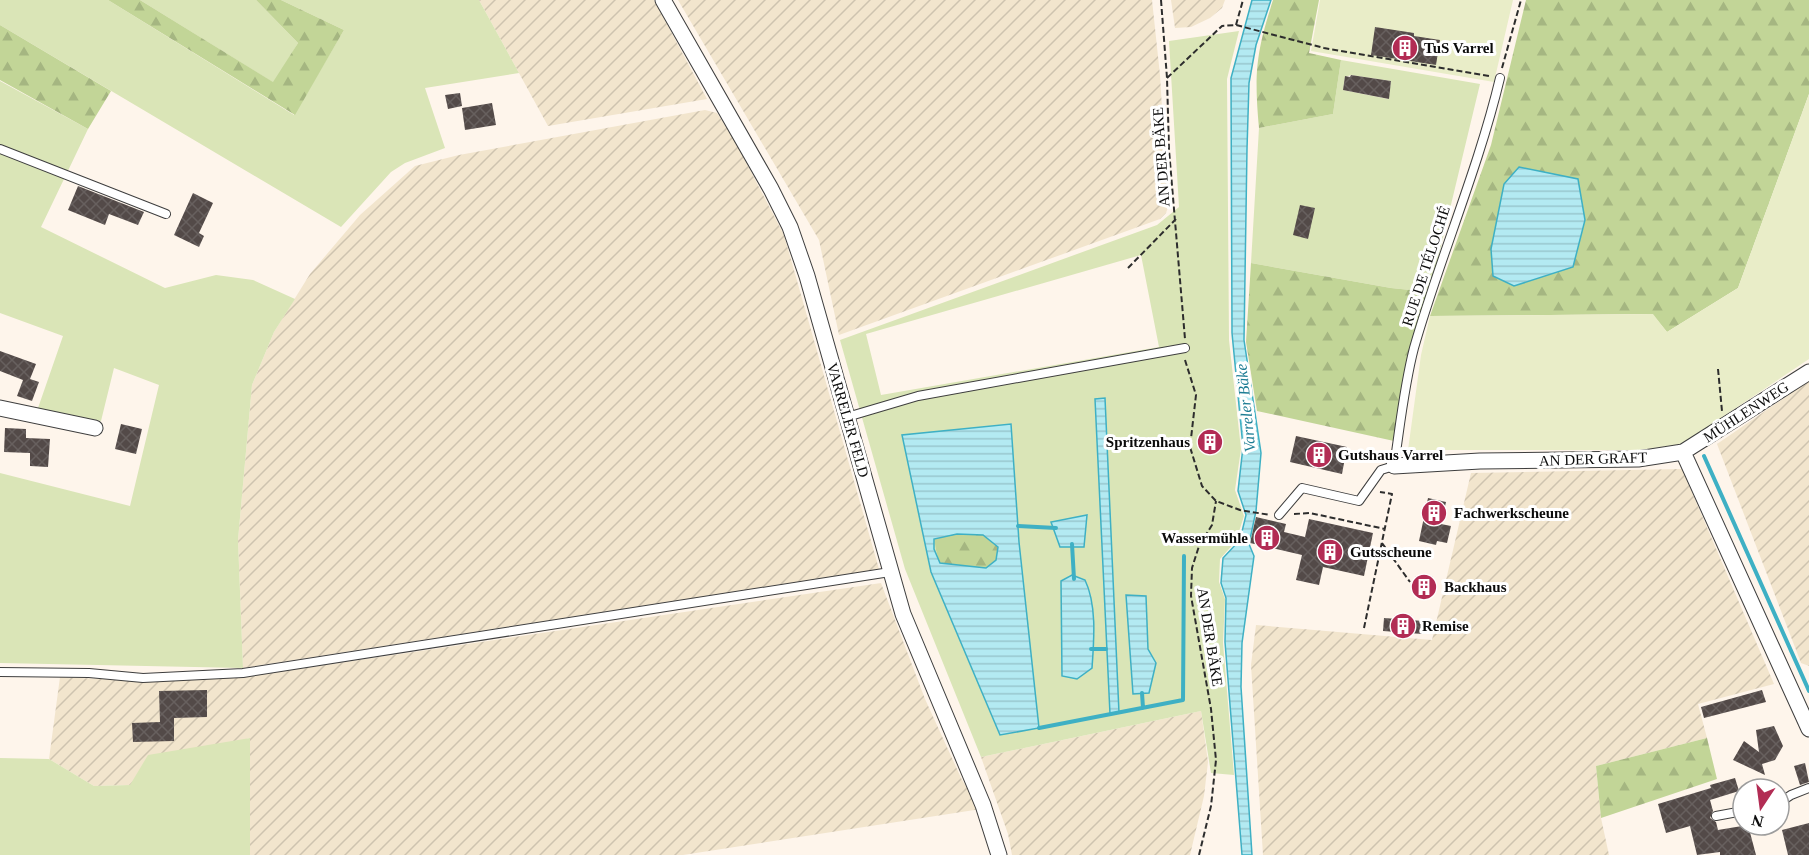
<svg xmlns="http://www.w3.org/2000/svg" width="1809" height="855" font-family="Georgia,serif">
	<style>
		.farmland { fill: url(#farmland-furrows) }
		.green { fill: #dae5b7; fill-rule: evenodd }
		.forest { fill: url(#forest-firs) }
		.pitch { fill: #e9edc8 }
		.water { fill: url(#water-rules); stroke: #3eb0c4; stroke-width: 1.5; fill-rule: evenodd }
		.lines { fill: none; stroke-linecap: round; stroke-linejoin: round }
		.stream { stroke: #3eb0c4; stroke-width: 4 }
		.building { fill: url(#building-cross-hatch) }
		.service-casing { stroke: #3e3e3e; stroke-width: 10 }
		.minor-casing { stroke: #3e3e3e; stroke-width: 17 }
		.path { stroke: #2d2d2d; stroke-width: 2; stroke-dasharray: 6 3; stroke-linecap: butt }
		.service { stroke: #fff; stroke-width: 8 }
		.minor { stroke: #fff; stroke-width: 15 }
		.labels { text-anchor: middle; stroke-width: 6; stroke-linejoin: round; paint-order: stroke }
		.poi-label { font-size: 15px; font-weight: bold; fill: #0b0b0b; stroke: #fff; text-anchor: start }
		.street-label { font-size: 15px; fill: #0b0b0b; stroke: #fff }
		.water-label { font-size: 16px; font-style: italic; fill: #1d7d94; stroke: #fff }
	</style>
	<defs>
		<pattern id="farmland-furrows" width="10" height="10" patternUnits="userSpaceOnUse" patternTransform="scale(1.5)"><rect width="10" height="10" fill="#f2e5cd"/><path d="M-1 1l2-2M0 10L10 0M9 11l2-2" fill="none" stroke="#cec3af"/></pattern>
		<pattern id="forest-firs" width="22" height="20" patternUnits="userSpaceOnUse" patternTransform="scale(1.5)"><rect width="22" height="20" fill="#c2d597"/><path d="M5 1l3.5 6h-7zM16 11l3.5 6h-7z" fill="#a5b681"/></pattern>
		<pattern id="water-rules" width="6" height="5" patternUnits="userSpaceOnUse" patternTransform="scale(1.5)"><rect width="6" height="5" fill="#b3eaf2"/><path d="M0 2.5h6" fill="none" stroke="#99c7ce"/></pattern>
		<pattern id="building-cross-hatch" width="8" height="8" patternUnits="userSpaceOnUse" patternTransform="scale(1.5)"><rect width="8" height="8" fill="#534a48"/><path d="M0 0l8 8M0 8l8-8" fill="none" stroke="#67605e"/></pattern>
	</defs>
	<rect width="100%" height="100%" fill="#fef5eb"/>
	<path class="farmland" d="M479,0H654L707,99L548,126Z
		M678,0H1152L1160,75L1168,207L1166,213L1160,219L839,335L819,240Z
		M1171,0H1225L1222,8L1210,18L1191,27L1175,28Z
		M705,110L717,113L736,143L784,235L879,569L243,668L238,540L252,385L274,332L310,274L360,215L415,166L459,155Z
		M1809,381V666L1801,663L1717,444Z
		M1682,469L1774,684L1698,704L1707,738L1596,766L1601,818L1609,855H1263L1251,665L1256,625L1432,640L1471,473Z
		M881,583L925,699L962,780L981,809L683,855H250L249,738L130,785L94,786L49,759L60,677L145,681L250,676Z
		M1201,711L1208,762L1204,796L1190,855H1012L1008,834L981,757Z"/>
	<path class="green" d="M0,0H108L294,115L344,30L281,0H479L519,73L425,88L445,148L405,163L391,172L341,227L0,25Z
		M140,0H256L298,43L274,83Z
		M1239,31L1227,79L1229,340L1241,449L1235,490L1244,516L1236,541L1220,559L1219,582L1225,599L1223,643L1234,775L1211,773L1201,711L981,757L905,569L840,340L1157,225L1179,207L1169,41ZM1141,255L1159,347L881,395L866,334ZM1095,399H1105L1119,712L1110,714ZM1010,424H1011L1019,542L902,435ZM1126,595L1146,596L1148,649L1156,663L1134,694Z
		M1341,60L1480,84L1430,292L1391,288L1251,263L1259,128L1333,114ZM1351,75L1391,81L1388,99L1343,90L1345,77Z
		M0,81L88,129L41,227L165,288L216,275L253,280L295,299L274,332L252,385L238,540L243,668L0,663V473L130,506L159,385L114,368L101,421L38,408L63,336L0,313Z
		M250,738V855H0V758L49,759L94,786L130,785L148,755Z"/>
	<path class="forest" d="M108,0H140L273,82L298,43L256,0H281L344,30L295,115Z
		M1273,0H1319L1309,53L1341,60L1333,114L1259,128C1254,73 1256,53 1273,0Z
		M1526,0H1809V94L1738,288L1667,332L1652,314L1430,316L1491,145Z
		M0,25L111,91L88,129L0,80Z
		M1251,263L1391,288L1430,292L1394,441L1257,411L1246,342Z
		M957,534L983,535L998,547L996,560L986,568L939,563L934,539Z
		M1707,738L1717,779L1601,818L1596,766Z"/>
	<path class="pitch" d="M1320,0H1513L1494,82L1311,51Z
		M1809,94V359L1682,444L1639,450H1408L1421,355L1430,316L1653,314L1667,332L1738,288Z"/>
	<path class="water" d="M1252,0H1271L1256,45L1249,83L1247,149L1244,340L1261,453L1256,511L1249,544L1254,556L1242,643L1241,687L1252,855H1242L1225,642L1226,598L1221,583L1223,558L1240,540L1246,515L1238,491L1243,447L1232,333L1231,78Z
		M1519,167L1578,179L1585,220L1573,267L1514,286L1493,276L1491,249L1504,184Z
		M1105,398L1119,713L1110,714L1095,399Z
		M1011,424L1019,542L1039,728L1000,735L931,572L902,435ZM957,534L983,535L998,547L996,560L986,568L940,563L934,549V539Z
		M1087,515L1084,547H1060L1051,522Z
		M1072,575L1085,580C1097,605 1094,640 1092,668L1077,679L1062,676L1061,581Z
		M1126,595L1146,596L1148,649L1156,663L1149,693L1133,694Z"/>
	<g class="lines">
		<path class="stream" d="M1704,456L1809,691
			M1018,526L1056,528
			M1072,544L1074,579
			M1091,649H1106
			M1142,693L1143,708
			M1039,728L1183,700L1184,556"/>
	</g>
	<path class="building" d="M1375,27L1414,33V36L1440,40L1436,65L1371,55Z
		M1351,75L1391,81L1389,99L1343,90L1345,76L1350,77Z
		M460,93L462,106L448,109L445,95Z
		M492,103L496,125L465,130L462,108Z
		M78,186L144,212L138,225L109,214L105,225L68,210Z
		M193,193L213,203L199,233L204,236L199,247L174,235Z
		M1300,205L1315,208L1308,239L1293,235Z
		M0,351L36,364L30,379L39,382L32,401L17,396L23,380L0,371Z
		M121,424L142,429L136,454L115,449Z
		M5,428L26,429V438L50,439L48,467L30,466V453L4,452Z
		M1296,436L1347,447L1342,474L1290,462Z
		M1428,498L1446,502L1441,524L1451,526L1447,543L1437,541L1436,545L1419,541Z
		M1256,517L1286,524L1284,532L1305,537L1309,519L1373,533L1364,576L1323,567L1319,585L1296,580L1302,555L1250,543Z
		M1420,575L1436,584L1428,599L1412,590Z
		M1384,618L1423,621L1422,634L1383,631Z
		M207,690V717L174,718V741L133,742L132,723L160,722L159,691Z
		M1762,690L1766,702L1704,718L1701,707Z
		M1774,726L1783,746L1775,760L1762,764L1765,775L1733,760L1744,741L1759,752L1756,730Z
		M1805,763L1809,782L1800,785L1794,766Z
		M1735,778L1739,791L1710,800L1713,811L1710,818L1716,822L1718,830L1748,825L1756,855H1720V852L1697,855L1690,826L1666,833L1658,804L1711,788L1710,785Z
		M1809,823V855H1788L1782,830Z"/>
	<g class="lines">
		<g class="service-casing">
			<path id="service" d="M0,149L166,214
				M847,417L918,396L1185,348
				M1279,515L1302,488L1359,501L1381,470L1394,466C1400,427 1404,386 1414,348C1440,257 1478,170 1500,78
				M0,672L89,673L143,678L243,673L890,572
				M1779,803L1791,795L1809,788
				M1716,816L1743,811"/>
		</g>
		<g class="minor-casing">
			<path id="minor" d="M663,0L771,189L790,227L807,276L903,614L983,805L999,855
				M0,408L95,428
				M1683,452L1809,729
				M1394,466L1480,461L1638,459L1683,452L1809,372"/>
		</g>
		<path class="path" d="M1161,0L1167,78L1169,150L1185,339
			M1236,25L1243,0
			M1502,68L1521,0
			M1167,78L1222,26L1236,25L1324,48L1489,76
			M1128,268L1176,219
			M1185,360L1196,395L1190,447L1202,486L1216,501L1240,510L1270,515
			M1718,369L1722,411
			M1294,514L1310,513L1385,529
			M1382,543L1410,582
			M1364,628L1392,494L1380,492
			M1199,855L1211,806L1216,760L1211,709L1191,596L1192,568L1199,546L1212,525L1216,501"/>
		<use href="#service" class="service"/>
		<use href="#minor" class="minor"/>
	</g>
	<defs>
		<g id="building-disc" transform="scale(1.35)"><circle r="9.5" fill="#b22c54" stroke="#fff"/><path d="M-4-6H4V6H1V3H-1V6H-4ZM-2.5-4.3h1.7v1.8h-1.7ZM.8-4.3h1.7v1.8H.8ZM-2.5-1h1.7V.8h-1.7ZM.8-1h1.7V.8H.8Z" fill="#fff"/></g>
	</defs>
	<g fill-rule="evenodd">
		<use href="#building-disc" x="1405" y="48"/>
		<use href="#building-disc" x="1210" y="442"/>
		<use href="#building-disc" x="1319" y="455"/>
		<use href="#building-disc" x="1434" y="513"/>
		<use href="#building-disc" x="1267" y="538"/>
		<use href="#building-disc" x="1330" y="552"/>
		<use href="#building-disc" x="1424" y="587"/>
		<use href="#building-disc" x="1403" y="626"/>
	</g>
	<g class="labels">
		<g class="poi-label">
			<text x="1424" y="53">TuS Varrel</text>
			<text x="1190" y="447" text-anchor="end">Spritzenhaus</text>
			<text x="1338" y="460">Gutshaus Varrel</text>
			<text x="1454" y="518">Fachwerkscheune</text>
			<text x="1248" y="543" text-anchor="end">Wassermühle</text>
			<text x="1350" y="557">Gutsscheune</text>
			<text x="1444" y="592">Backhaus</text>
			<text x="1422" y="631">Remise</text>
		</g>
		<g class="street-label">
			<text transform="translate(1161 157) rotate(-94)" y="5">AN DER BÄKE</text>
			<text transform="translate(1426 266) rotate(-72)" y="5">RUE DE TÉLOCHÉ</text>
			<text transform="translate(1746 412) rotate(-33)" y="5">MÜHLENWEG</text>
			<text transform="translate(848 420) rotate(74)" y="5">VARRELER FELD</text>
			<text transform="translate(1593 459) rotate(-2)" y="5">AN DER GRAFT</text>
			<text transform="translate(1210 637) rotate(81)" y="5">AN DER BÄKE</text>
		</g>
		<g class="water-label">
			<text transform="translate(1245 408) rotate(-96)" y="6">Varreler Bäke</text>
		</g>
	</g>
	<g transform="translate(1761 807) rotate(193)"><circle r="28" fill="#ffffff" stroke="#9d9d9d" stroke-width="1.5"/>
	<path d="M0-4.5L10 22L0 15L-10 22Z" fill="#b22c54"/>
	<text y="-9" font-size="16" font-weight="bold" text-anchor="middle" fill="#0b0b0b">N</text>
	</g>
</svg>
